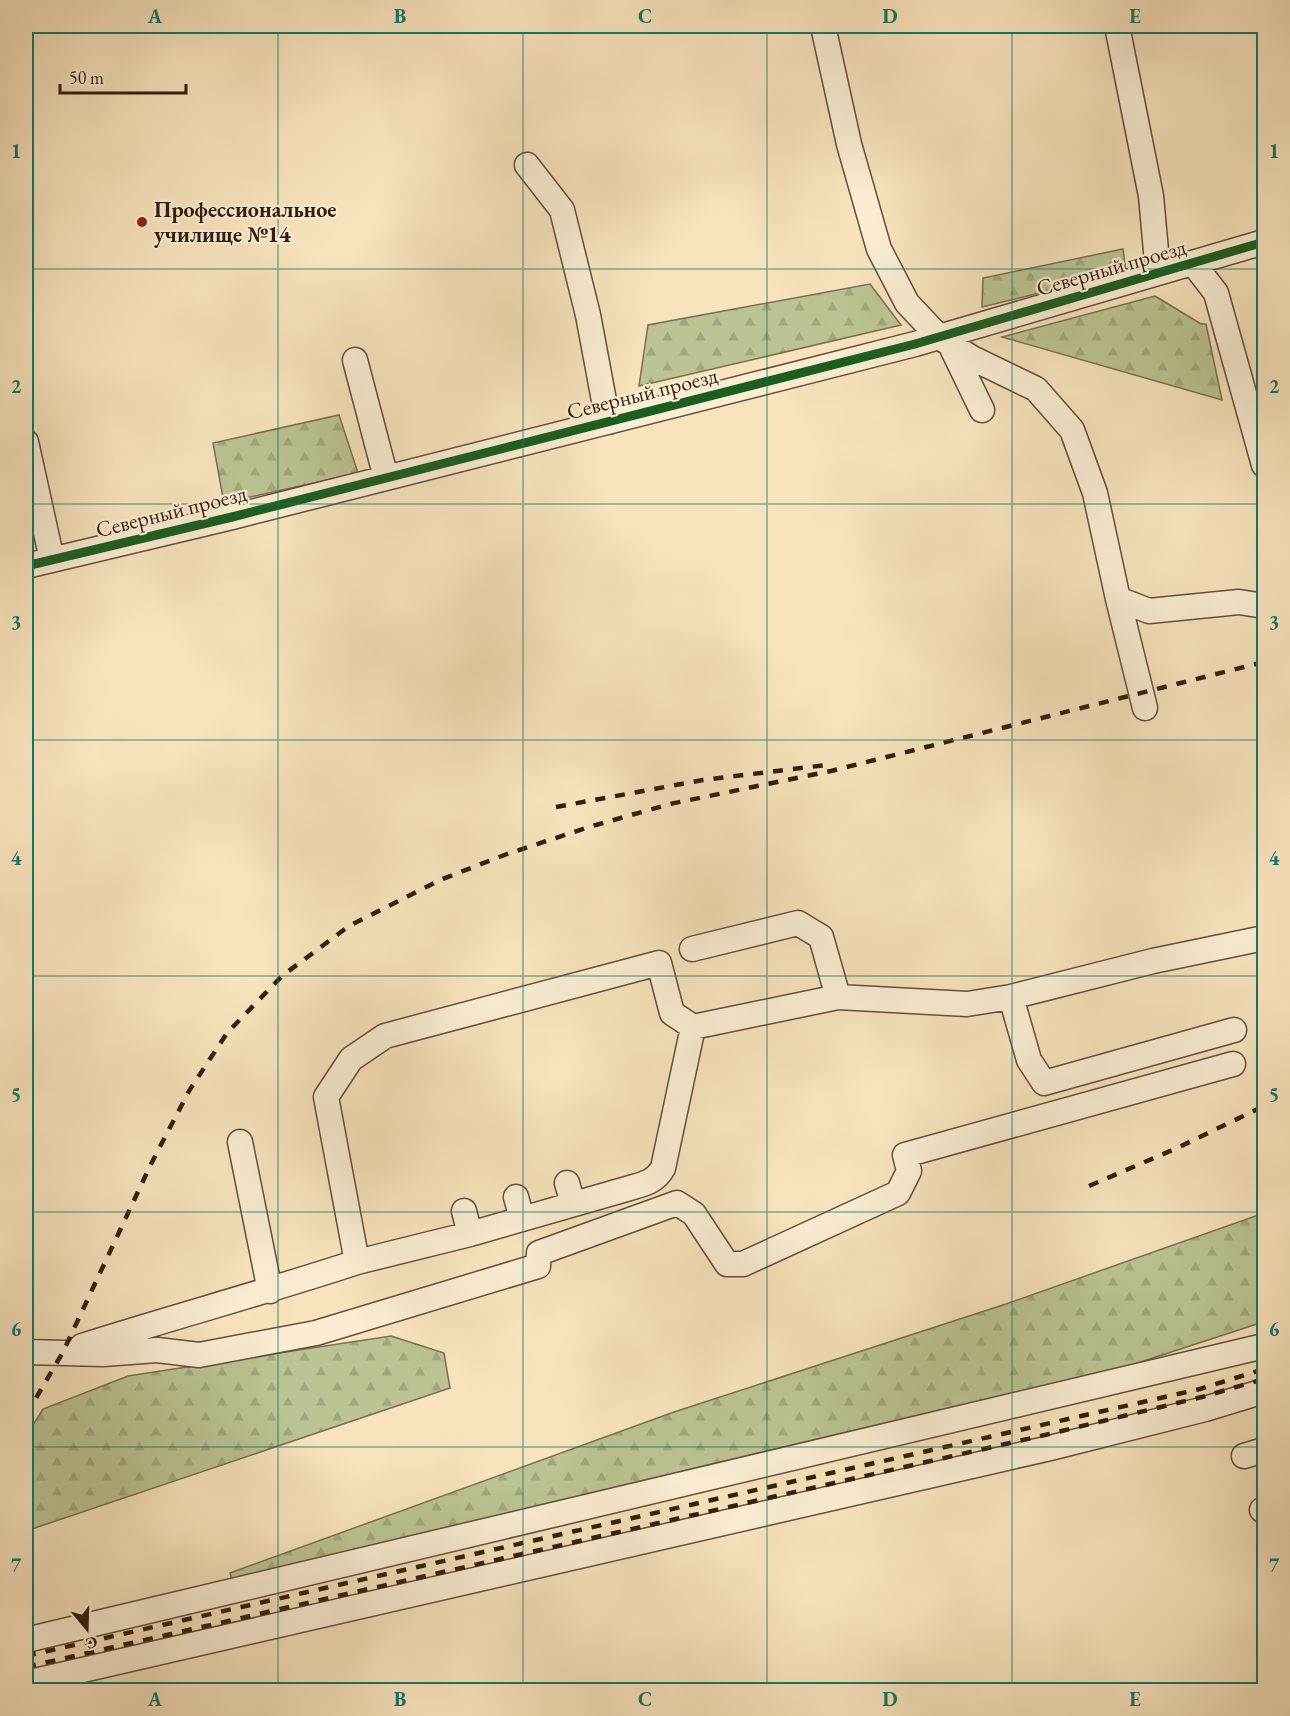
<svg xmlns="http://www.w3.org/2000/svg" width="1290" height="1716" font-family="'EB Garamond',serif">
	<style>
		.forest { fill: url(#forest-firs); stroke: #777052; stroke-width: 1.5 }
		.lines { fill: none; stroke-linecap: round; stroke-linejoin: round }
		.minor-casing { stroke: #644e3c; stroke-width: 27 }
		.minor { stroke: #faedd3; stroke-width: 24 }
		.rail { stroke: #331d11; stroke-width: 4.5; stroke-dasharray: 10 10; stroke-linecap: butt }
		.cycleway-casing { stroke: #faedd3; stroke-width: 13 }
		.cycleway { stroke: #1b5e20; stroke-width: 9 }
		.grid { fill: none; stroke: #0f766e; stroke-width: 1.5; stroke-opacity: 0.55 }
		.poi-dot { fill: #8f2418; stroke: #faedd3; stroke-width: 2 }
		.labels { text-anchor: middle; stroke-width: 4.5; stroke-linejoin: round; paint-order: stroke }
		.poi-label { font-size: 22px; font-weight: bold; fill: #331d11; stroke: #faedd3; text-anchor: start }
		.street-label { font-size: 22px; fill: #331d11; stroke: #faedd3 }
		.neatline { fill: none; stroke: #0f766e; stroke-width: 2 }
		.grid-label { font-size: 20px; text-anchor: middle; font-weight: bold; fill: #0f766e }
	</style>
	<defs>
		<pattern id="forest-firs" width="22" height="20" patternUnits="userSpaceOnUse" patternTransform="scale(1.5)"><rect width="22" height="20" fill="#bbc492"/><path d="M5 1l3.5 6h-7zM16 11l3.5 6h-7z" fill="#a1a87d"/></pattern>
	</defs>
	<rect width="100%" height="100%" fill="#f8e3bc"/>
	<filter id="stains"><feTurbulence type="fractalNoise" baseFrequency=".00333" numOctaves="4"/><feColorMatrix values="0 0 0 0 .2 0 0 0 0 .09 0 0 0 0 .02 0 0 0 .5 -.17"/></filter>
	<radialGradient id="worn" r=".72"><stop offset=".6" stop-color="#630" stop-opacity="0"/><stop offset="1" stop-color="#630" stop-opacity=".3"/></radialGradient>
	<path class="forest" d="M1123,249L1126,272L982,307L983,278Z
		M870,284L901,325L639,386L648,325Z
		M1155,296L1201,324H1206L1222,400L1002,337Z
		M339,415L358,473L224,503L213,443Z
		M1264,1213V1320L1257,1324L1055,1390L234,1588L230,1573L674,1412L1006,1304Z
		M391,1336L444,1353L450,1388L26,1531V1436L43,1409L128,1376Z"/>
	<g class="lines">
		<g class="minor-casing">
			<path id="minor" d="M823,26L849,144L879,249L907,303L939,337L972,358L1036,389L1072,430L1095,493L1118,599L1145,708
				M1117,26L1151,196L1158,273
				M527,165L562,210L588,315L608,422
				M1193,263L1216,293L1264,465
				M950,344L982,410
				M355,360L386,478
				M26,442L52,560
				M26,566L232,517L915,344L1264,242
				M1118,599L1149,611L1239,602L1264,606
				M838,997L967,1004L1011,997L1153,961L1264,938
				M1011,997L1029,1060L1044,1083L1234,1030
				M240,1142L270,1291
				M567,1183L573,1204
				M516,1197L522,1219
				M464,1211L470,1234
				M357,1262L470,1234L630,1188C644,1184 655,1182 663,1168L693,1027
				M82,1346C173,1317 266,1292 357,1262L326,1097L351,1059L385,1036L659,963L672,1013L693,1027L838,997L821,937L798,923L692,949
				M26,1352L103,1354L157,1350L199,1355L316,1333L538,1266L539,1253L677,1203L694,1214L727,1264H743L898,1193L909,1171L905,1155L1233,1064
				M1244,1456L1264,1450
				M1262,1510L1264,1509
				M26,1640L1264,1346
				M26,1683L1050,1448L1205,1409L1264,1391"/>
		</g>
		<use href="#minor" class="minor"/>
		<path class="rail" d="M556,807L703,780L826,765
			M1089,1186L1175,1149L1264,1106
			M26,1415L63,1352L151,1164L189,1091L227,1033L282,976L349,926L440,880L507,854L589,827L670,804L831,771L1264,662
			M26,1656L1200,1389L1264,1369
			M26,1667L1045,1435L1202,1397L1264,1379"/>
		<g class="cycleway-casing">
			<path id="cycleway" d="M26,566L232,517L915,344L1264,242"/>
		</g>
		<use href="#cycleway" class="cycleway"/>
	</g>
	<path class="grid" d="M278,26V1690M523,26V1690M767,26V1690M1012,26V1690M26,269H1264M26,504H1264M26,740H1264M26,976H1264M26,1212H1264M26,1447H1264"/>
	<circle class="poi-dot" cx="142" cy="222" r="6"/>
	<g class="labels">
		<g class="poi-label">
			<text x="154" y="217">Профессиональное<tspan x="154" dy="25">училище №14</tspan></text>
		</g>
		<g class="street-label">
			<text transform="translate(1111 267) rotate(-16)" y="8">Северный проезд</text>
			<text transform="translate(642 393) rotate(-14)" y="8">Северный проезд</text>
			<text transform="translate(171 511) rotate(-14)" y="8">Северный проезд</text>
		</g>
	</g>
	<rect width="1290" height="1716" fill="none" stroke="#f8e3bc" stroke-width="66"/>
	<g transform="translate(87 1629) rotate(161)" stroke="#faedd3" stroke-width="4.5" paint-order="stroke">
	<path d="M0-4.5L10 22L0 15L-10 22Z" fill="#331d11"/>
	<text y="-9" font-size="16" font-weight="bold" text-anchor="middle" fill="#331d11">С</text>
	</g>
	<path d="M60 84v9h126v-9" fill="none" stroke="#331d11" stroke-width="3"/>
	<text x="69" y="84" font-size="18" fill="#331d11" stroke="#faedd3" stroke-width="4.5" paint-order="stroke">50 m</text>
	<rect x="33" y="33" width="1224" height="1650" class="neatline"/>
	<g class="grid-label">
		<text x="155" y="23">A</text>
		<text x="400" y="23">B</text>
		<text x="645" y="23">C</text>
		<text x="890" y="23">D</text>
		<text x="1135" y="23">E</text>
		<text x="16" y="158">1</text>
		<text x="1274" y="158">1</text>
		<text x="16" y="393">2</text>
		<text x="1274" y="393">2</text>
		<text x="16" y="629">3</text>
		<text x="1274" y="629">3</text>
		<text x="16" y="865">4</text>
		<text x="1274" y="865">4</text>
		<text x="16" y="1101">5</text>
		<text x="1274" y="1101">5</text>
		<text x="16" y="1336">6</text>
		<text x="1274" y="1336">6</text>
		<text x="16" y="1572">7</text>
		<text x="1274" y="1572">7</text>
		<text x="155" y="1706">A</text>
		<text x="400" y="1706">B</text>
		<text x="645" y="1706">C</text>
		<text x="890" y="1706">D</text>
		<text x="1135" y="1706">E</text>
	</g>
	<rect width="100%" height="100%" filter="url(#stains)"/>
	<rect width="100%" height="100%" fill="url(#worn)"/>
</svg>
